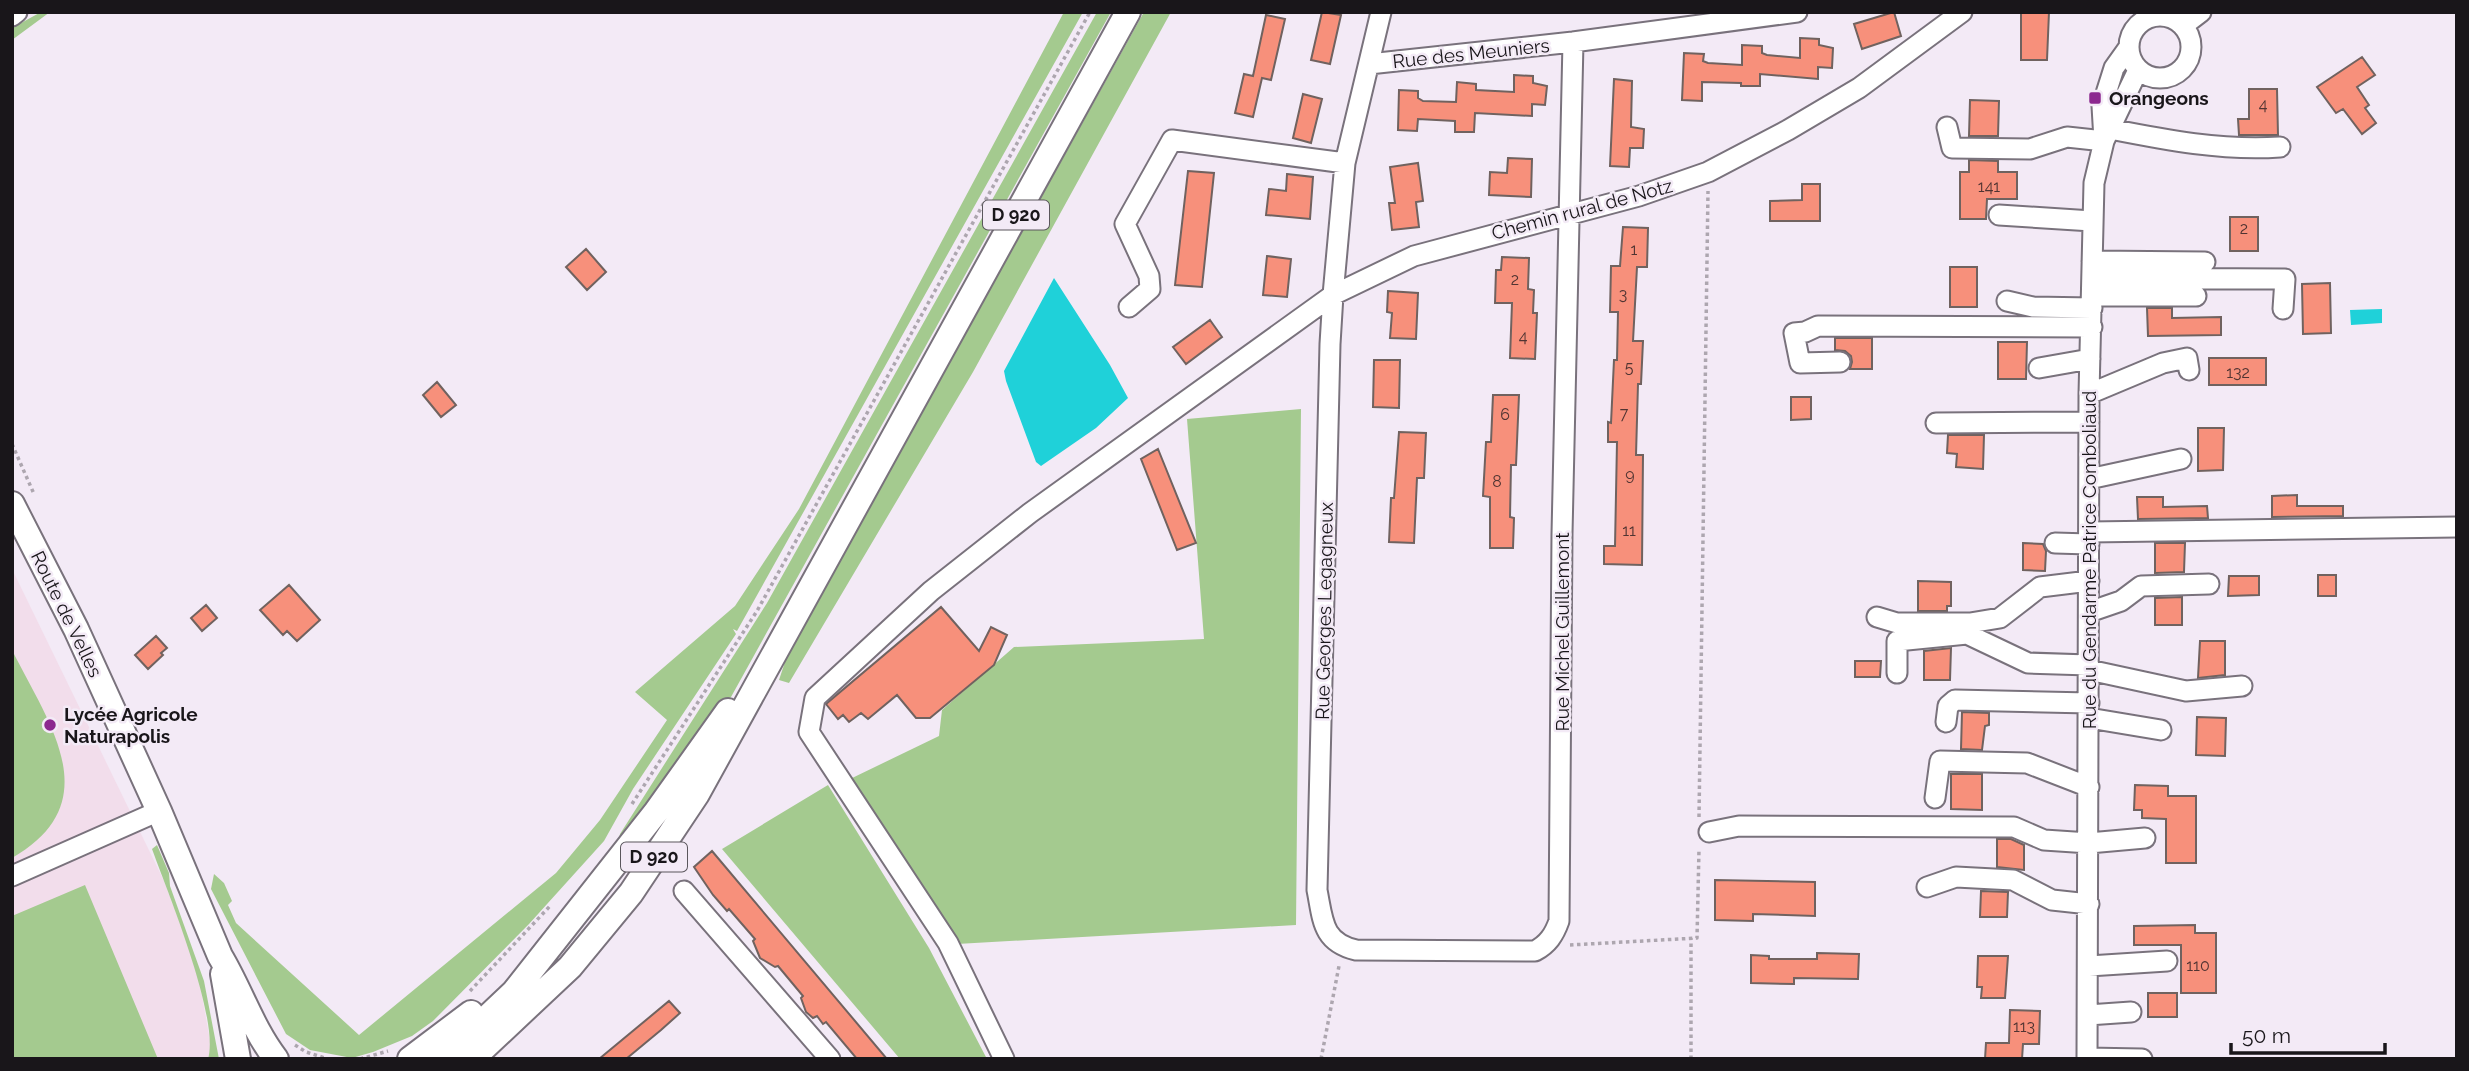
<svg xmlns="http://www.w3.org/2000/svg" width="2469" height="1071" font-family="Raleway,sans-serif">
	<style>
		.education { fill: #f2ddeb }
		.green { fill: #a4ca8f }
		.water { fill: #1fd1d9 }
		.building { fill: #f7907b; stroke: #70625f; stroke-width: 2 }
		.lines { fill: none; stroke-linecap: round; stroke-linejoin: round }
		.minor-casing { stroke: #79727c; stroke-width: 23 }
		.major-casing { stroke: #79727c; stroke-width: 28 }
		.path { stroke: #ada6af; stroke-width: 3.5; stroke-dasharray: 3.5 3.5; stroke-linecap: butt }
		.minor { stroke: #fff; stroke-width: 19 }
		.major { stroke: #fff; stroke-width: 24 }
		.poi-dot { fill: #8c288f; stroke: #f3eaf6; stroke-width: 2.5 }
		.labels { text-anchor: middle; stroke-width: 5; stroke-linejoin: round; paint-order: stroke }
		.number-label { font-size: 16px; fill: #503432 }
		.shield { fill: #f3eaf6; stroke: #5a565c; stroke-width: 2 }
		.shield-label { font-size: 18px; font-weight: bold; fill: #19161a }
		.street-label { font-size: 19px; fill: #19161a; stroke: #f3eaf6 }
		.poi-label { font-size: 19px; font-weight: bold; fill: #19161a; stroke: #f3eaf6; text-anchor: start }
	</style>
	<rect width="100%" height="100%" fill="#f3eaf6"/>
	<path class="education" d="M12,569L164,881L197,968L211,1046L208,1059H12Z"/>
	<path class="green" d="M41,12H50L12,40V28Z
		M1064,12H1083L737,631L733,629L736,634L633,789L604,841L529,924L433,1021L412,1036L373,1052L352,1058L310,1050L286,1034L211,889L214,874L224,883L232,901L228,905L236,923L359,1035L556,873L600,820L667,720L635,692L735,606L799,509Z
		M1097,12H1111L731,697L617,847L620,834L767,603Z
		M1144,12H1171L973,372L789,683L779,680L788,653Z
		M1301,409L1296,925L957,944L848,780L939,736L942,710L1014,647L1204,639L1187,419Z
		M12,650C49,724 109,802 12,858Z
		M828,785L929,948L987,1059H900L722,849Z
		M157,845L169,873L170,886L204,981L219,1059H208C220,1018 168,893 152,849Z
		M85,885L158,1059H12V916Z"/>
	<path class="water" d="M1054,278L1110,365L1128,398L1096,428L1041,466L1036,462L1006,381L1004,371Z
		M2382,309V323L2351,325L2350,310Z"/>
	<path class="building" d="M1322,12L1341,15L1330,64L1311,60Z
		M1894,12L1901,36L1862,49L1854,24Z
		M2021,12H2049L2047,60H2021Z
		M1266,15L1285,19L1271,80L1262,78L1253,117L1235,113L1244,74L1253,76Z
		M1800,38L1819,39V45L1833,48L1832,68L1818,67V79L1760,74V86H1741V83L1702,82V101L1682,100L1684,53L1704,54L1703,61L1708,63L1742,65V45L1762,46V53L1767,55L1800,58Z
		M2362,57L2375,75L2357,87L2369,105L2365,108L2376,123L2362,134L2343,109L2336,113L2317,87Z
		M1514,75L1533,76V83L1547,86L1545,105L1532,104V116L1475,113L1474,132H1455V121L1418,119L1417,131L1398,130L1399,90L1418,91V98L1423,101L1456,102L1457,82L1476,84V90L1514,92Z
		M1614,79L1632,81L1631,127L1644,129L1643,148H1630L1629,167L1610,166Z
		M2249,89H2277L2278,135H2239L2238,119H2249Z
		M1303,94L1322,99L1311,143L1293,138Z
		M1970,100L1999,101L1998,136H1969Z
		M1508,158L1532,159L1531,197L1489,195L1490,172L1507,173Z
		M1969,160L1998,161V172H2017V199H1987L1986,219H1960V172H1969Z
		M1418,163L1423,201L1416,202L1419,227L1392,230L1389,203H1395L1390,167Z
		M1188,171L1214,173L1202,287L1175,285Z
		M1287,174L1313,177L1310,219L1266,215L1269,189L1286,191Z
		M1802,184H1820V221H1770V201L1802,200Z
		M2230,217H2258V251H2230Z
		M1623,227L1648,228L1647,267H1637L1633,341H1643L1641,384H1638L1636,455H1643L1642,565L1604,564V546H1615L1617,442H1608V422L1611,423L1614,360H1617L1618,312H1610L1611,266H1620Z
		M586,249L606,272L587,290L566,267Z
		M1267,256L1291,259L1287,297L1263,295Z
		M1502,257L1529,258L1528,289L1534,290L1533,313H1537L1535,359L1510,358L1512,303H1495L1496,270H1501Z
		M1950,267H1977V307H1950Z
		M2330,283L2331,333L2303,334L2302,284Z
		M1388,291L1418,293L1416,339L1390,338L1392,313L1387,312Z
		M2147,308H2172V318L2221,317V335L2148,336Z
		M1210,320L1222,337L1186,364L1173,347Z
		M1835,338H1872V369H1850L1852,362L1851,356L1845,351L1835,350Z
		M1998,342H2027L2026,379H1998Z
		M2209,358H2266V385H2209Z
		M1374,360H1400L1399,408L1373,407Z
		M437,382L456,405L441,417L423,395Z
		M1493,395H1519L1516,465H1511L1510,517L1514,518L1513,548H1490V497L1483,496L1486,442H1491Z
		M1791,397H1811V419L1791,420Z
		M2198,428H2224L2223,470L2198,471Z
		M1399,432L1426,433L1424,478H1417L1414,543L1389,542L1391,498H1394Z
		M1948,435H1984L1983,469L1956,467L1957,454L1947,453Z
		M1158,449L1196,543L1177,550L1141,459Z
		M2297,495V506H2343V516L2272,517V496Z
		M2137,497H2163V507L2207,506L2208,518L2138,519Z
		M2023,543L2043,544L2046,551L2045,571L2023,570Z
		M2155,543H2185L2184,572L2155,573Z
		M2318,575H2336V596H2318Z
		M2229,576H2259V595L2228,596Z
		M1918,581L1951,582V606H1947V611H1918Z
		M289,585L320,620L297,641L287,631L283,635L260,610Z
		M2182,597V625H2155V598Z
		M206,605L217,618L202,631L191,618Z
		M941,607L979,651L991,627L1007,635L994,665L930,718H916L897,695L868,719L861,713L849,722L843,715L838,719L826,704Z
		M156,636L167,648L161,653L163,655L148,669L135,655Z
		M2200,641H2225V675L2198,678Z
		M1951,648L1950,680H1924V651Z
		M1855,661H1881L1880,677H1855Z
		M1962,712L1989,713V725L1985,726L1982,750L1961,749Z
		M2197,717L2226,718L2225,756L2196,755Z
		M1951,774H1982V810L1951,809Z
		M2135,785L2168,786V796H2196V863H2166V819L2142,818V810H2134Z
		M1997,839H2011L2024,845V870L1997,867Z
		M712,851L887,1059H857L826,1022L823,1024L817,1016L813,1018L806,1012L801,998L803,996L778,966L775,967L760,958L753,941L755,939L729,909L727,911L713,895L694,867Z
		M1715,880L1815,882V916L1753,914V921L1715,920Z
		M1981,891L2008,892L2007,917H1980Z
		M2195,925V933H2216V993H2181V945H2134V926Z
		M1817,953L1859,954L1858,979L1794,978V984L1751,983V955L1769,956V959H1817Z
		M1978,956H2008L2005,998H1981L1982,987H1977Z
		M2148,993H2177V1017H2148Z
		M669,1001L680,1013L661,1030L626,1059H599Z
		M2010,1010L2040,1011L2039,1044H2023L2022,1059H1985L1986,1043H2009Z"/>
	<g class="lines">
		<g class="minor-casing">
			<path id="minor" d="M1381,12L1345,163L1333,295L1330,344L1317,890C1323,920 1322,942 1356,950L1535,951C1548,944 1554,935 1559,921L1562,534L1573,42
				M2129 47a31 31 0 1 1 62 0a31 31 0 1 1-62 0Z
				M12,16L17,12
				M2184,25L2201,12
				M1369,64L1573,42L1797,12
				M1947,127L1952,148L2030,149L2067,137L2104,141
				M2110,129C2166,140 2222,151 2280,147
				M2104,140L2102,106L2114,68L2129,47
				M1999,215L2092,221
				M2092,261L2205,262
				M2093,278L2285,279L2283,309
				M2093,296H2196
				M2007,301L2033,307L2092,308
				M1129,307L1150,289L1149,276L1125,224L1172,140L1345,163
				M1840,362L1800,363L1794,333L1805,332L1818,326L2092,327
				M2039,368L2090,359
				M2089,394L2163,363L2187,358L2189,370
				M1936,423L2089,422
				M2089,479L2181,459
				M2089,532L2457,527
				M2055,543L2089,544
				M2089,612L2121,601L2141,586L2209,584
				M1877,617L1897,623H1970L2000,618L2040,587L2089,581
				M2089,670L2186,691L2242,686
				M1897,673V641L1967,634L2028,663L2089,665
				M2089,718L2161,730
				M1946,722L1948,706L1955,700L2089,703
				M1935,798L1940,761L2027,763L2089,787
				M1709,832L1739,826L2014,827L2044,840L2089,843L2145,838
				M12,876L159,811
				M1927,887L1956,877L2013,880L2052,900L2089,904
				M684,891L830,1059
				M2089,966L2167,961
				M2088,1015L2131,1012
				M2087,1058L2142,1059
				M1004,1059L948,943L809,732L815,698L931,591L1030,513L1333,295L1414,256L1639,196L1708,172L1788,130L1859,88L1962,12
				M2087,1059L2089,394L2094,183L2104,141L2138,70"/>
		</g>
		<g class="major-casing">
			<path id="major" d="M12,504L76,629L159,811L220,956C240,989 252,1028 276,1059
				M223,974L238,1059
				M410,1059L471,1013
				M443,1059L514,992L656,812L728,711
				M472,1059L570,967L631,893L697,794L1128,12"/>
		</g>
		<path class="path" d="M12,444L34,494
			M632,804L757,611L1090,12
			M1699,817L1708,191
			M1570,945L1697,938L1699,849
			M470,991L551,905
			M295,1045L306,1052L328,1059
			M360,1059L388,1051
			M1321,1059L1339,966
			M1691,1059V938"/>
		<use href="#minor" class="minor"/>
		<use href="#major" class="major"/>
	</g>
	<g class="poi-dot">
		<rect x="2088" y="91" width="14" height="14" rx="3.5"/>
		<circle cx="50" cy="725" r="7"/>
	</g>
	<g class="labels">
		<g class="number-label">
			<text x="2263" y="110">4</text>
			<text x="1989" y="192">141</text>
			<text x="2244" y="234">2</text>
			<text x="1634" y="255">1</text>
			<text x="1515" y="285">2</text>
			<text x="1623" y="300">3</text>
			<text x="1523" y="342">4</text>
			<text x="1629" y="373">5</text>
			<text x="2238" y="378">132</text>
			<text x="1624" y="419">7</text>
			<text x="1505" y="420">6</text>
			<text x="1630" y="480">9</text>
			<text x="1497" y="487">8</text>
			<text x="1629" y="536">11</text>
			<text x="2198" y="971">110</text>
			<text x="2024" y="1032">113</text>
		</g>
		<g class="shield">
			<rect x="983" y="200.5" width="66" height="29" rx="5"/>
			<rect x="621" y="842.5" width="66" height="29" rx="5"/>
		</g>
		<g class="shield-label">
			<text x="1016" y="221">D 920</text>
			<text x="654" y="863">D 920</text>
		</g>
		<g class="street-label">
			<text transform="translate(1471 53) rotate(-6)" y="7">Rue des Meuniers</text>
			<text transform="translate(1582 209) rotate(-15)" y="7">Chemin rural de Notz</text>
			<text transform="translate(2089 560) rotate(-90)" y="7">Rue du Gendarme Patrice Comboliaud</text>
			<text transform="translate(1324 611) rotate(-89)" y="7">Rue Georges Legagneux</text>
			<text transform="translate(67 614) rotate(64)" y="7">Route de Velles</text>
			<text transform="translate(1562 632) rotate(-90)" y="7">Rue Michel Guillemont</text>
		</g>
		<g class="poi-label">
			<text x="2109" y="105">Orangeons</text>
			<text x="64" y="721">Lycée Agricole<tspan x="64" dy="22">Naturapolis</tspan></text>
		</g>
	</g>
	<rect width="2469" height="1071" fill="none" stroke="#19161a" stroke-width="28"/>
	<path d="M2231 1043v10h154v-10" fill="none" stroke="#19161a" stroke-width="3.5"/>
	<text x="2242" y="1043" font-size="21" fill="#19161a" stroke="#f3eaf6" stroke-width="5" paint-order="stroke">50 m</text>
</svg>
